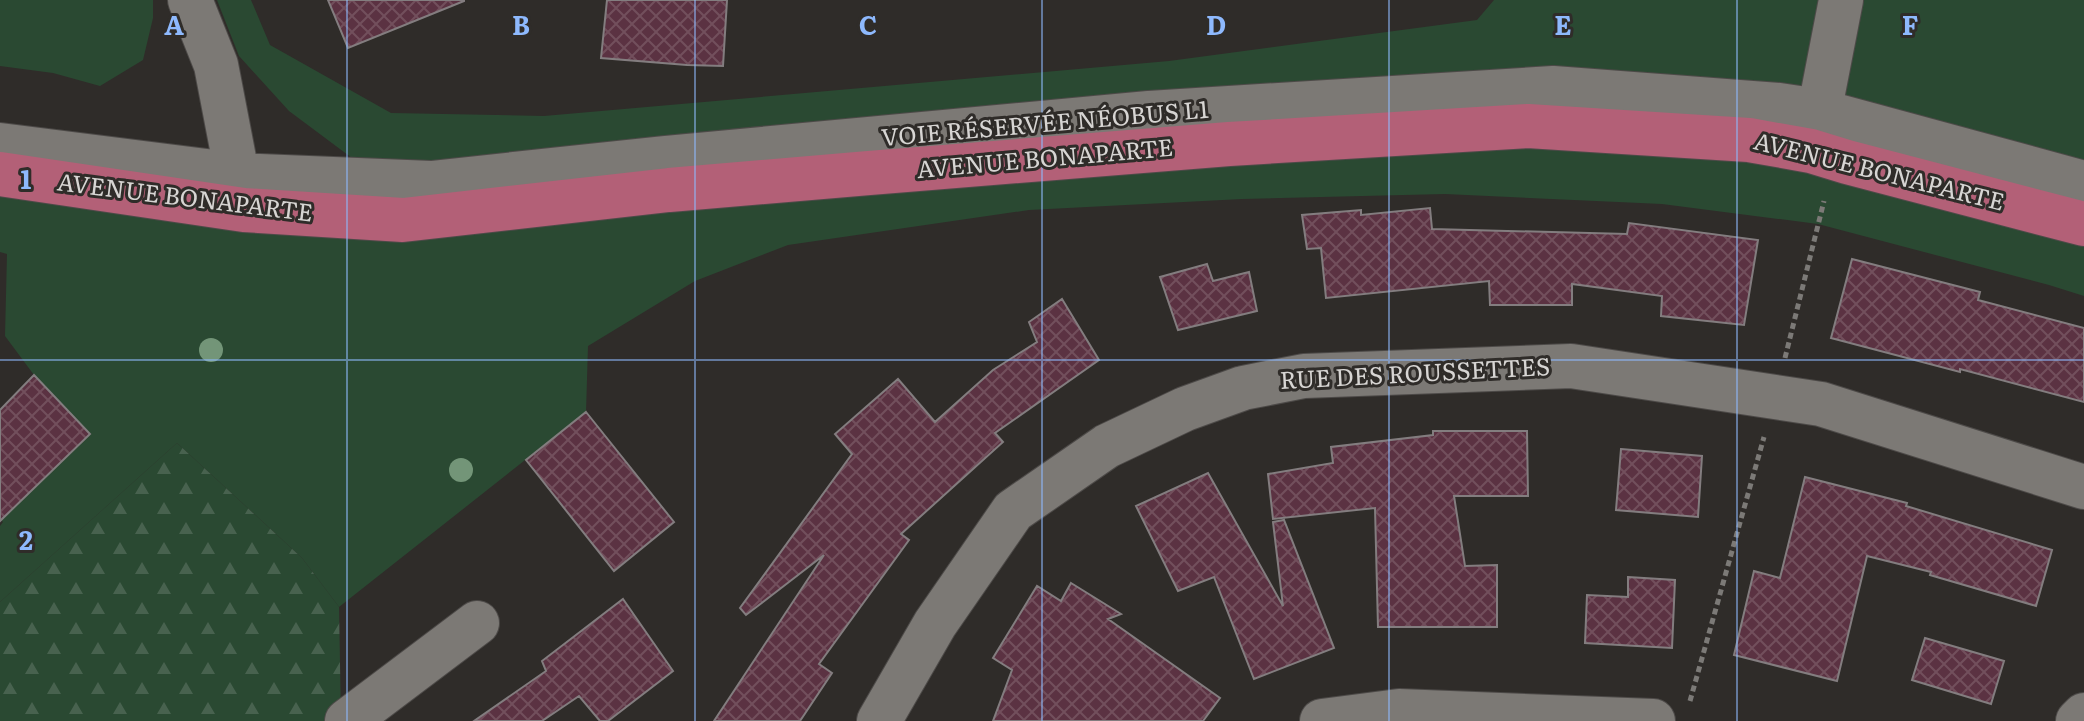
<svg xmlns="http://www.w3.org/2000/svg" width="2084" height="721" font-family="Literata,serif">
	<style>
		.green { fill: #2a4932 }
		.forest { fill: url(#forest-firs) }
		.building { fill: url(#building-cross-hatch); stroke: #837d7f; stroke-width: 2 }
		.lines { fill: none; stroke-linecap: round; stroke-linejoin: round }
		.minor-casing { stroke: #4d4a48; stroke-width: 46 }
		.major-casing { stroke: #4d4a48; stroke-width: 46 }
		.path { stroke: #7c7a77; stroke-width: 5; stroke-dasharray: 6 4; stroke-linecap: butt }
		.minor { stroke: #7c7975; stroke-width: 44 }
		.major { stroke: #b36077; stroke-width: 44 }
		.tree { fill: #739578 }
		.grid { fill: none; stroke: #8eb9fd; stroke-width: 2; stroke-opacity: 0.55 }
		.labels { text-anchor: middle; stroke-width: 6; stroke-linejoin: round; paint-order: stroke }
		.street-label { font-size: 24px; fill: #d7d5d3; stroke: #2f2c29 }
		.grid-label { font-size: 26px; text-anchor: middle; font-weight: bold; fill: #8eb9fd; stroke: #2f2c29; stroke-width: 6; stroke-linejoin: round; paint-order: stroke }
	</style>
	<defs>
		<pattern id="forest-firs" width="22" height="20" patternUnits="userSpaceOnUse" patternTransform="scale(2)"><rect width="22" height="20" fill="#2a4932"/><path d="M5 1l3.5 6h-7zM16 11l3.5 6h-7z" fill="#48624f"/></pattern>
		<pattern id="building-cross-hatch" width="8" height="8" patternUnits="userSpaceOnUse" patternTransform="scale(2)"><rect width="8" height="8" fill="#5b3242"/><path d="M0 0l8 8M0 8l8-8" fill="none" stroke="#724f5c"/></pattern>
	</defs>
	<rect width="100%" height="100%" fill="#2f2c29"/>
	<path class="green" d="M0,0H153V18L143,60L100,86L53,73L0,66Z
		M217,0H251L270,45L391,113L544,116L1169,61L1477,20L1494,0H2084V183L1819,111L431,183L356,161L289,111L239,56Z
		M1749,140L2084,224V296L2049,285L1818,224L1662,204L1445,194L1242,199L1029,210L788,245L695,281L588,346L586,412L339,607L302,558L177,443L0,602V526L3,522L0,519L90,434L34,375L5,336L7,254L0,252V174L1229,144Z"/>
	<path class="forest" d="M177,443L302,558L339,607L341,721H0V602Z"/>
	<path class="building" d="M328,0H464V1L348,48Z
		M607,0H727L723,66L687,65L601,58Z
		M1430,208L1432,229L1627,234L1629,223L1758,240L1744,325L1661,316L1662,296L1572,284V305H1490L1489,281L1326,298L1321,248L1307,249L1302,215L1361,210V215Z
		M1852,259L1980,292L1978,300L2084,328V402L1960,369V372L1831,338Z
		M1207,264L1213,281L1249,272L1257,311L1178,330L1160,277Z
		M1062,299L1099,360L995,433L1003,442L901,534L909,540L819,664L832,673L800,721H714L824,555L746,615L740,608L852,454L835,434L898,379L935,422L993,370L1037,342L1029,322Z
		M34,375L90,434L0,521V410Z
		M586,412L674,522L614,571L526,460Z
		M1433,431H1527L1528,496H1454L1465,566L1497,565V627H1378L1375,508L1273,519L1268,474L1333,463L1331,447L1433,435Z
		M1621,449L1702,456L1698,517L1616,510Z
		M1208,473L1283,606L1273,522L1284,520L1334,648L1254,679L1214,577L1178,591L1136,506Z
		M1805,477L1907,503L1906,506L2052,550L2036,606L1930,575L1931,572L1867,556L1837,681L1734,655L1754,571L1780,578Z
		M1628,577L1675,580L1672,648L1585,643L1587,595L1628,597Z
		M1071,583L1121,614L1108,619L1220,698L1203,721H993L1012,670L993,658L1037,586L1061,601Z
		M623,599L673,671L608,721H600L579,696L542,721H474L546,671L542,661Z
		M1925,638L2004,661L1991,704L1912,680Z"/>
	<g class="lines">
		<g class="minor-casing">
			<path id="minor" d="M190,0L216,65L242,200
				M1814,139L1841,0
				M0,145L238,175L431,183L664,158L1149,113L1553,88L1779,105L1819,111L2084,183
				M347,721L477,623
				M879,721L935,624L1013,511L1107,446L1185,409L1243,388L1304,376L1571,366L1821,404L2084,487
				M1322,721L1399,711L1653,721
				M2078,721L2084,715"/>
		</g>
		<g class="major-casing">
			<path id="major" d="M0,174L244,210L403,220L669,190L869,173L1229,144L1528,126L1749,140L1811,151L1847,162L2084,224"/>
		</g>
		<path class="path" d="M1785,358L1824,201
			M1690,701L1764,437"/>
		<use href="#minor" class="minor"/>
		<use href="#major" class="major"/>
	</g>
	<g class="tree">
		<circle cx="211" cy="350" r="12"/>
		<circle cx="461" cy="470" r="12"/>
	</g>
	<path class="grid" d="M347,0V721M695,0V721M1042,0V721M1389,0V721M1737,0V721M0,360H2084"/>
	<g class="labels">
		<g class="street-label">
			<text transform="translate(1045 124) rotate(-5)" y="8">VOIE RÉSERVÉE NÉOBUS L1</text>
			<text transform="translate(1045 159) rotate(-5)" y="8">AVENUE BONAPARTE</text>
			<text transform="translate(1879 172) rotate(14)" y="8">AVENUE BONAPARTE</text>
			<text transform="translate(185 198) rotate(7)" y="8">AVENUE BONAPARTE</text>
			<text transform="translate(1415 374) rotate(-3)" y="8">RUE DES ROUSSETTES</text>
		</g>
	</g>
	<g class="grid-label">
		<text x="174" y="35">A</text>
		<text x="521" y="35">B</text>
		<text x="868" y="35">C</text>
		<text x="1216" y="35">D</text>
		<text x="1563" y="35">E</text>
		<text x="1910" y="35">F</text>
		<text x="26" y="189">1</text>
		<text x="26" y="550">2</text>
	</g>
</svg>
